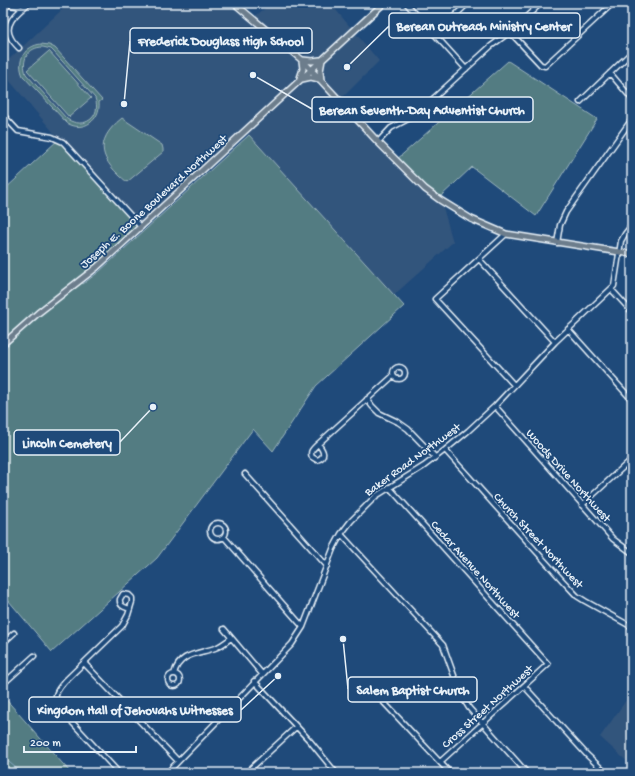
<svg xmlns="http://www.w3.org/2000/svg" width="635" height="776" font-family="'Gochi Hand',sans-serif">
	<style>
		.built { fill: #32547c }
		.green { fill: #527b82; stroke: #9db6bd; fill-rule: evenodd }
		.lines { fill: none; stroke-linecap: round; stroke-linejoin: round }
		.stream { stroke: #83a8c0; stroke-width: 1 }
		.minor-casing { stroke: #e8f1f8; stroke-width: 7 }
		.major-casing { stroke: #e8f1f8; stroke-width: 8 }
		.minor { stroke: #1f4a7a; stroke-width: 4 }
		.major { stroke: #6c7d8c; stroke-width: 5 }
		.labels { text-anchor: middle; stroke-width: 3.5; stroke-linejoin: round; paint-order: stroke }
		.street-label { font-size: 12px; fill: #e8f1f8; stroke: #1f4a7a }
		.leader { fill: none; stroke: #e8f1f8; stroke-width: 1.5 }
		.callout-dot { fill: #e8f1f8; stroke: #1f4a7a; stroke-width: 1.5 }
		.callout { fill: #1f4a7a; stroke: #e8f1f8; stroke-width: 1.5 }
		.callout-label { font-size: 13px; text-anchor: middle; font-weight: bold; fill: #e8f1f8 }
	</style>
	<rect width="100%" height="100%" fill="#1f4a7a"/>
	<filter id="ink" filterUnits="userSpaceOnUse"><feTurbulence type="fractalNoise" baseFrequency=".025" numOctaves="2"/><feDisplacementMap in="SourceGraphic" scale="8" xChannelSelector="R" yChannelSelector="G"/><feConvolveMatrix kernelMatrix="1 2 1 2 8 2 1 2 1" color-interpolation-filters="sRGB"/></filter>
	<g filter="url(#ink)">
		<path class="built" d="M69,3H236L254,17L272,3H330L379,61L339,101L395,161L440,197L453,242L394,295L244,130L138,226L59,139L3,73V65Z
			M632,692V766L600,737Z"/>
		<path class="green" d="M41,44L49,45L55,48L102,100L99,102C101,120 83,133 67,123L23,76C16,60 25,46 41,44ZM43,47L51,49L54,52L95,98C102,117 84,130 67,119L26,74C21,60 28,47 43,47Z
			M49,51L91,98L69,117L27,70Z
			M508,61L597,119L536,216L472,167L440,197L395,161Z
			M122,118L162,145L163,149V152L127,182C101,161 92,142 122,118Z
			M249,135L404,306L316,386L273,451L253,429L157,558L52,652L3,594V191L59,139L138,226L95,266L80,277L83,284L100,271Z
			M3,696L70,772L71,773H3Z"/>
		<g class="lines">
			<path class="stream" d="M3,373L5,379V385
				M3,757L16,768L26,773"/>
			<g class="minor-casing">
				<path id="minor" d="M406,3L466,69
					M3,4L17,6L22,9
					M510,32L541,65L545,66L613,3
					M435,35L468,3
					M19,48C16,45 13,42 11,38C2,23 20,11 29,3
					M610,73L632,99
					M580,102L632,52
					M3,115L18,131L52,137L63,142L141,227
					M378,142L391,128L414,116L491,46L510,32L541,3
					M506,234L435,299L514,385
					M557,243L560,225L566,212L632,119
					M479,259L555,342
					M611,289L632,312
					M568,329L632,400
					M393 373a6 6 0 1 1 12 0a6 6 0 1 1-12 0Z
					M367,399L372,406L379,413L398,422L408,429L435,457
					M495,406L613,539L632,553
					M318,444L393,376
					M318,444C323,450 327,457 317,460L312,457C309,451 314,448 318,444Z
					M445,450L562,580L577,596L585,601L632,627
					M245,474L327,566
					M389,487L548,664L440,762
					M582,505L632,459
					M210 531a8 8 0 1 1 16 0a8 8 0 1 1-16 0Z
					M341,534L443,645L461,695L469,708L527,773
					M224,537L303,627
					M224,629L262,674
					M3,643L14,633
					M84,663L178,761
					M168 680a6 6 0 1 1 12 0a6 6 0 1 1-12 0Z
					M174,674C179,653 198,654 215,648C221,646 226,642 231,638
					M254,681L310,741L336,773
					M3,684L34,656
					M524,686L587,755L606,773
					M375,693L450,773
					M119,773L59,708C52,697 57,690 65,681L122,626L128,615L132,602V598L129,595L123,594L120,599C119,606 124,607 130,609
					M167,773L292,644L303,627L333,549L341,534L351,521L376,496L424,466L445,450L468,431L495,406L555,342L614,286L621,241L625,234L632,225
					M246,773L296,727"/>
			</g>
			<g class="major-casing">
				<path id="major" d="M234,3L302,60L378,142L425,189L440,200L471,219L506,234L632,254
					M303,60L312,61L320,60
					M300,78L303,69L302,61
					M302,79L311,77L319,79
					M321,80L320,71L322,60
					M3,344L38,313L97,267L384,3"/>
			</g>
			<use href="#minor" class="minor"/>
			<use href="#major" class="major"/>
		</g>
	</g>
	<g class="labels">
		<g class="street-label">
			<text transform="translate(153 201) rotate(-42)" y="4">Joseph E. Boone Boulevard Northwest</text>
			<text transform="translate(412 459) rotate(-36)" y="4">Baker Road Northwest</text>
			<text transform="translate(569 475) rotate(48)" y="4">Woods Drive Northwest</text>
			<text transform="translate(539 540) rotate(47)" y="4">Church Street Northwest</text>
			<text transform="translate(476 569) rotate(48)" y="4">Cedar Avenue Northwest</text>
			<text transform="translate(487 706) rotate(-42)" y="4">Cross Street Northwest</text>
		</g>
	</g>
	<path class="leader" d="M347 67L389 26M124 104L130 41M253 75L312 109M153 407L120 442M343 639L348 689M278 676L241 710"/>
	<g class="callout-dot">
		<circle cx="347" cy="67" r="4"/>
		<circle cx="124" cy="104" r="4"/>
		<circle cx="253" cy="75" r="4"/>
		<circle cx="153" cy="407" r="4"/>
		<circle cx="343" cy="639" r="4"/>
		<circle cx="278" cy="676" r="4"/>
	</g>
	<g class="callout">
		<rect x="389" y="13" width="191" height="25" rx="4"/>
		<rect x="130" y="28" width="182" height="25" rx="4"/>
		<rect x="312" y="97" width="221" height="25" rx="4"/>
		<rect x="14" y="430" width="106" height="25" rx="4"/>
		<rect x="348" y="677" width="129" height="25" rx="4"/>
		<rect x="29" y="697" width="212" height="25" rx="4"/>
	</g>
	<g class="callout-label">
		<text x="484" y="30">Berean Outreach Ministry Center</text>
		<text x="221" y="45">Frederick Douglass High School</text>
		<text x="422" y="114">Berean Seventh-Day Adventist Church</text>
		<text x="67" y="447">Lincoln Cemetery</text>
		<text x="413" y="694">Salem Baptist Church</text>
		<text x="135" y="714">Kingdom Hall of Jehovahs Witnesses</text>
	</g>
	<rect width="635" height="776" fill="none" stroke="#1f4a7a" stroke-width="16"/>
	<rect x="8" y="8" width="619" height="760" fill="none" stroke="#e8f1f8" stroke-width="1.5" filter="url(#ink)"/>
	<path d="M24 746v6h112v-6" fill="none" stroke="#e8f1f8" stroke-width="2"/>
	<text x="30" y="746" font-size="12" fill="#e8f1f8" stroke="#1f4a7a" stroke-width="3" paint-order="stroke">200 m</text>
</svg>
